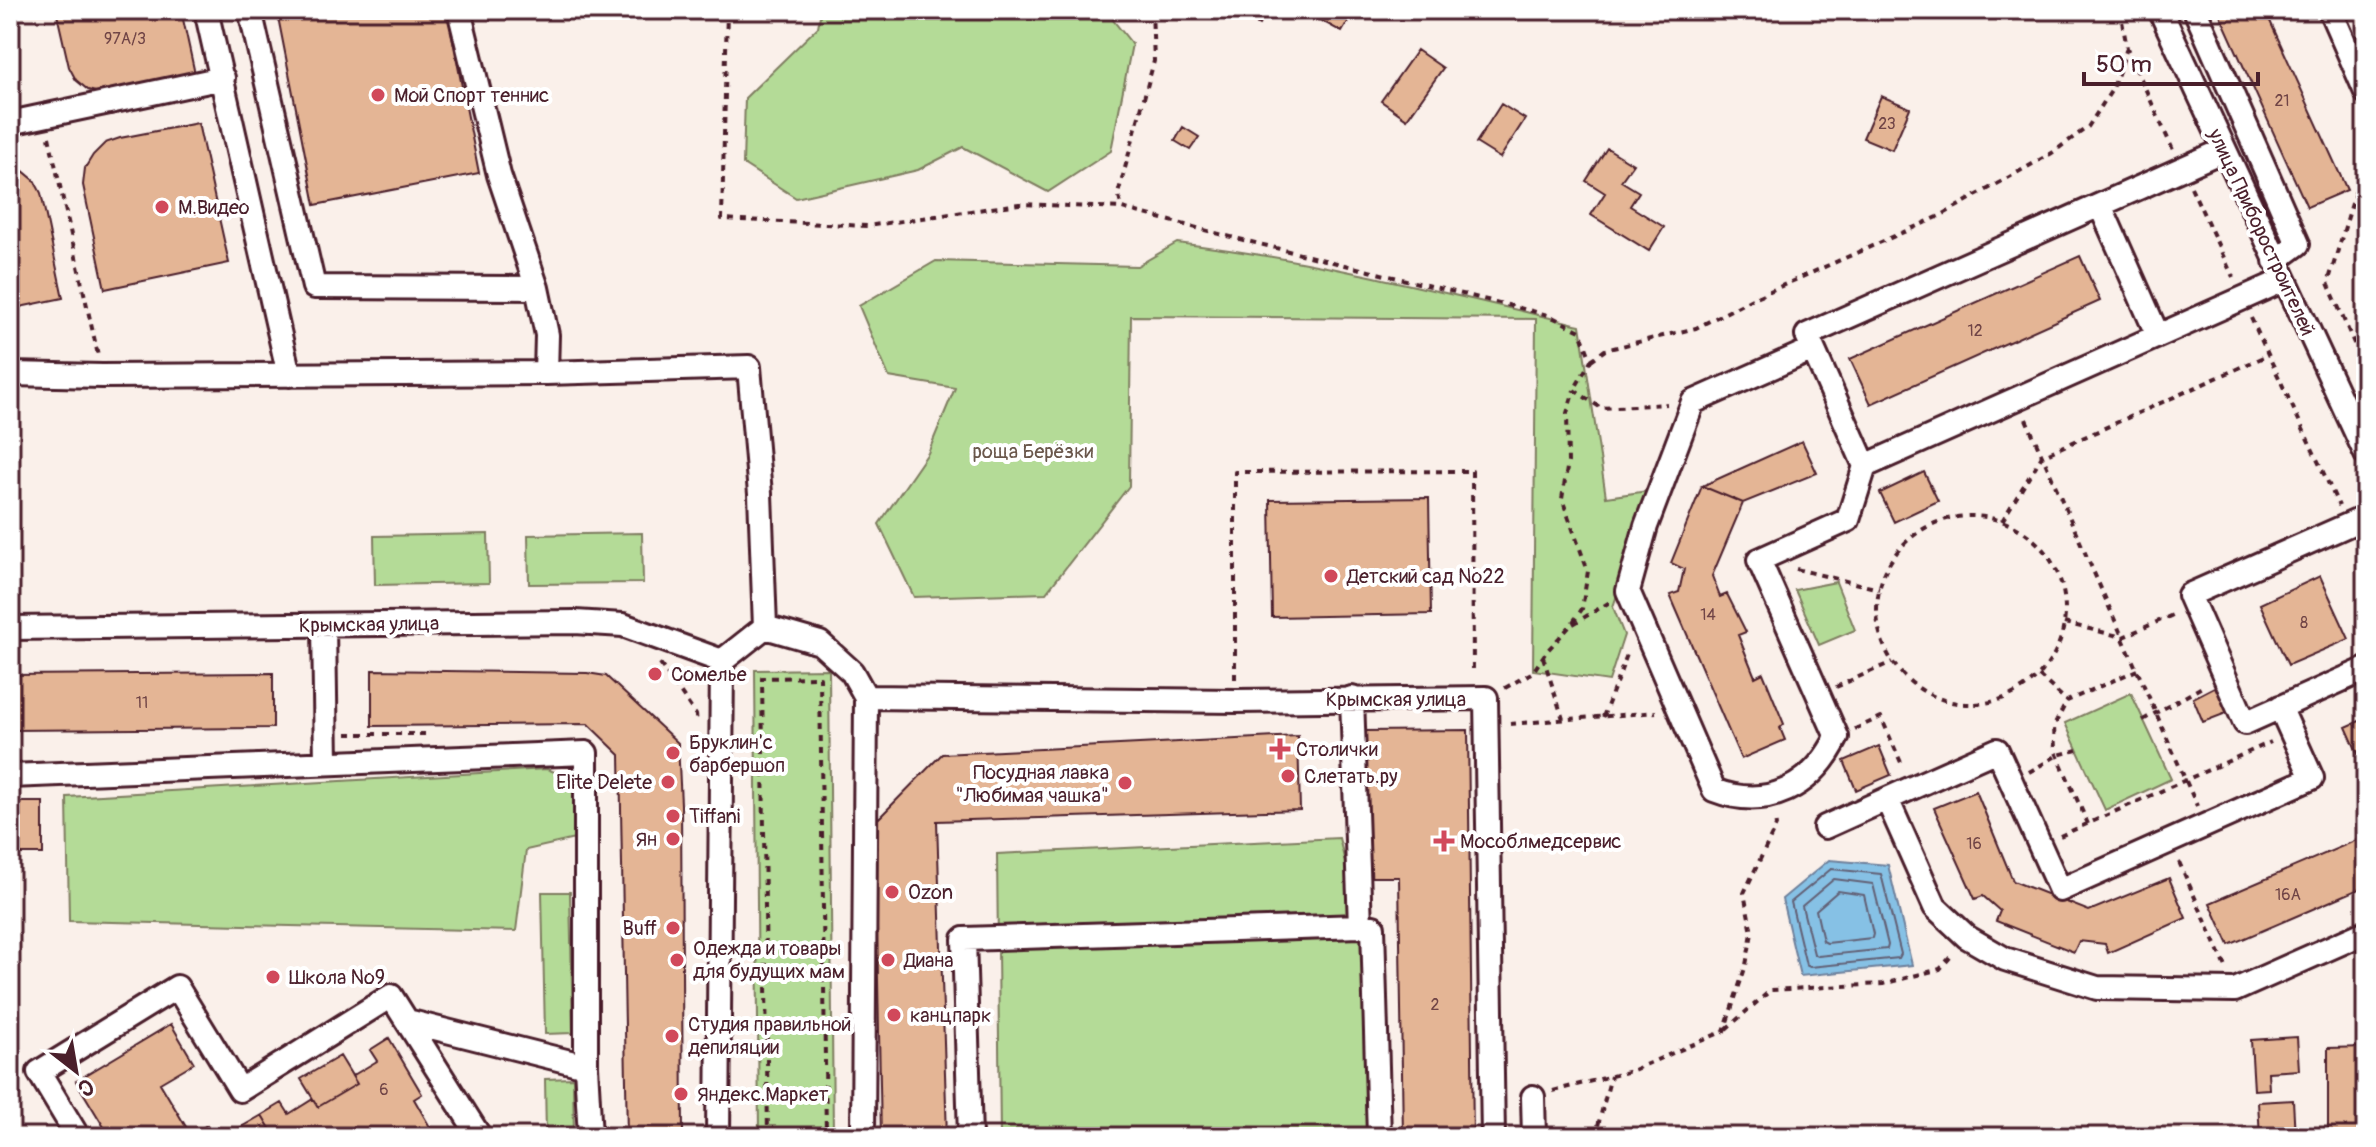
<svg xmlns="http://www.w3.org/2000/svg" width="2376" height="1147" font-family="Pangolin,sans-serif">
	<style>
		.green { fill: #b4db97; stroke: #7f7d61; stroke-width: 2 }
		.water { fill: #86c1e5; stroke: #6e809b; stroke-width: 2 }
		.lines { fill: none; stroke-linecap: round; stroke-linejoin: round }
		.shore { stroke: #626075; stroke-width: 2 }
		.building { fill: #e4b595; stroke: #4a1f2b; stroke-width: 2 }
		.minor-casing { stroke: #4a1f2b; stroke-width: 28 }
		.path { stroke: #4a1f2b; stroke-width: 4; stroke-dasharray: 6 6; stroke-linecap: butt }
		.minor { stroke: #fff; stroke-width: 22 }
		.poi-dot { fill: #d1495b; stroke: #fff; stroke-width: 3 }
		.labels { text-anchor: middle; stroke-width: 8; stroke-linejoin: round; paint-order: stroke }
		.number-label { font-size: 16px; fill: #704446 }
		.poi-label { font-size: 20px; fill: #4a1f2b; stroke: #fff; text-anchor: start }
		.street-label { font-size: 20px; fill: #4a1f2b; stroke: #fff }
		.park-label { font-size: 20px; fill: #6a574b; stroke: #fff }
	</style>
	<rect width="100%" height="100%" fill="#faf0ea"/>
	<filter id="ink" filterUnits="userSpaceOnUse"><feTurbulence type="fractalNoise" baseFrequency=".0125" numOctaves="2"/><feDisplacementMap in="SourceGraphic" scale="16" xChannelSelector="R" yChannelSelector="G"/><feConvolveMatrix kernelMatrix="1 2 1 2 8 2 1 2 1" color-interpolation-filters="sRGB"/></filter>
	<g filter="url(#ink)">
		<path class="green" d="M821,10H1116L1113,20L1132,44L1111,151L1048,192L963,147L918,170L796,198L743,164L745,98L818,27Z
			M1177,243C1313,259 1446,293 1580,325L1606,497L1648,491L1640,526L1613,607L1624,635L1609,681L1533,670L1536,319L1131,316L1129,486L1046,593L914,597L879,524L928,453L955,388L889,377L859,306L936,261L1137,266Z
			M642,533L643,583L529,584L528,535Z
			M488,534L489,583L375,585L374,536Z
			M1836,582L1855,630L1819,645L1795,590Z
			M829,669L833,1137H759L755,670Z
			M2131,693L2171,779L2105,810L2065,723Z
			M547,769L572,779L579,838L526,850L516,931L69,921L67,797Z
			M1339,838L1363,934L1368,1137H1000L997,854Z
			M542,892H570L573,1033L545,1034Z
			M573,1078L574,1137H546L545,1079Z"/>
		<path class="water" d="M1829,860L1888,865L1912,965L1800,976L1782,899Z"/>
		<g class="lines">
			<path class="shore" d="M1831,869L1881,874L1901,954L1899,958L1810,967L1806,965L1791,902Z
				M1834,879L1873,884L1888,945L1887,949L1818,956L1814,954L1802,906Z
				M1838,891L1864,895L1873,934L1872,938L1827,943L1823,941L1816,910Z"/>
		</g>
		<path class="building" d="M56,10H181L195,74L103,94L88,90L76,80L69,67Z
			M314,10H447L479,173L315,205L278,17Z
			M1236,10H1268L1259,25L1235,11Z
			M1309,10H1355L1342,32L1307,13Z
			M2218,10H2265L2347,190L2307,207Z
			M1417,50L1443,68L1407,119L1381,101Z
			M1881,96L1910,108L1892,150L1863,138Z
			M1501,104L1525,119L1500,158L1476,143Z
			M198,123L229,263L105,289L83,185L85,168L93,155L105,143L120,138Z
			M1183,127L1199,137L1190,150L1175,141Z
			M1607,148L1633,164L1621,181L1639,192L1630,206L1664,227L1649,251L1591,215L1605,193L1586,181Z
			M10,166L22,170L34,180L41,193L63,298L10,309Z
			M2080,256L2100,301L1871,404L1850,359Z
			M1802,441L1817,473L1743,503L1702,486Z
			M1924,472L1938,501L1894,522L1880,493Z
			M1702,486L1743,503L1712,576L1720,597L1727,594L1746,632L1738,635L1755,677L1763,673L1784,724L1780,728L1785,740L1741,759L1670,595L1679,592L1684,569L1671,563Z
			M1429,498L1431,614L1272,617L1270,500Z
			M2320,576L2349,639L2288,665L2260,604Z
			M372,670L587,673L606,676L678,743L681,804L683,1137H627L620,755L588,724L372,726Z
			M273,673V728L10,730V675Z
			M2216,686L2229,712L2203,722L2193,698Z
			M2366,718V772L2346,727Z
			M1468,730L1473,1137H1403L1399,877H1365L1364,731Z
			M1298,736L1300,810L937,821L947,1137H881L875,822L942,754Z
			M1879,746L1891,775L1856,790L1844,761Z
			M1976,791L2013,881L2089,911L2169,878L2186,918L2108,953L2105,944L2079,941L2074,952L1996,921L2000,911L1983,896L1975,899L1934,808Z
			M10,802H43V854H10Z
			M2366,836V886L2229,945L2210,903Z
			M171,1024L194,1063L160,1083L192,1137H110L76,1081Z
			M2297,1037L2299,1070L2268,1072L2269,1089L2254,1090L2251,1040Z
			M389,1038L422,1094L414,1099L434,1134L443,1129L448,1137H275L262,1115L282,1103L289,1114L313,1099L318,1107L357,1084L352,1076L377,1061L370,1050Z
			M2366,1047V1137H2328V1048Z
			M340,1056L357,1084L318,1107L301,1079Z
			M2293,1100L2295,1137H2260L2258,1102Z
			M262,1115L275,1137H224Z
			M207,1125L214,1137H192L191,1135Z"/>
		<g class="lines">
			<g class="minor-casing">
				<path id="minor" d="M206,10L289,375
					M250,10L314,287L537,288
					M459,10L499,175L537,288L547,335L546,373
					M2160,10L2366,454
					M2195,10L2298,244L2275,261
					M2330,10L2366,92
					M10,123L223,78
					M2100,205L2158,336
					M1813,349L1693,402L1646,526L1628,591L1714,790C1768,811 1813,786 1837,737L1759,560L1848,520L1865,466L1807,335L2224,150
					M10,374L102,376L546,373L749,367L760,494L765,627
					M1865,466L2284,280
					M2366,517L2189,595L2245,723L2366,669
					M324,625L326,763
					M765,627L820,643L852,672L866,697L863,1137
					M10,628L575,622L623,625L722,661
					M722,661L765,627
					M866,697L1236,701L1486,698L1493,1137
					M1352,698L1360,926
					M10,776L586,753V1066L590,1137
					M1887,799L1997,750L2060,890L2312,778L2280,707
					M1825,827L1887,799L1935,907L1967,937L2005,959L2097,988L2235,990L2366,932
					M407,1021L586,1066
					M1533,1097L1534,1137
					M78,1137L39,1072L177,987L240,1090L391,996L480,1137
					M718,1137L722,661
					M970,1137L964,939L1360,926L1373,927L1379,1137"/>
			</g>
			<path class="path" d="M727,10L722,219L867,226L1019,204L1122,208
				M1152,10L1154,61L1118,194L1122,208L1223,235L1548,315L1580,331L1591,360L1574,390L1601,408L1667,404
				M2120,10L2127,48L2173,150
				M49,137L98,355
				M2366,157L2328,283L2366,371
				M2191,187L2233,277
				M2251,318L2339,506
				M1591,360L1605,350L1696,328L1752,299L1940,216L2052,153L2088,127L2113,88L2127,48
				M2026,419L2197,806
				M1877 610a94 94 0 1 1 188 0a94 94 0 1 1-188 0Z
				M2002,521L2042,456L2268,355
				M2357,542L2366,562
				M1796,569L1879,589
				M2064,623L2123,637L2175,614
				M1573,624L1610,602
				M1543,657L1563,719
				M660,664L696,715L697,723
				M2039,676L2067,701
				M1235,679V472L1472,471L1473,675
				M1836,687L1892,662
				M1505,688L1533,672L1546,652L1571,625L1582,609L1588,571L1562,499L1568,462L1567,413L1574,390
				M1603,717L1628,652
				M2143,720L2204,686
				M1510,724L1656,712
				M1855,729L1881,717L1903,767
				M347,734H430
				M2029,772L2058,755L2077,750
				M2088,824L2055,750L2054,726L2067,701L2137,670
				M2060,836L2271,742
				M2179,862L2226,967
				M1726,1029L1771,990L1883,984L1940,969L1953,954
				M1553,1091L1631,1071L1724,1031L1746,965L1752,933L1744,893L1776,826L1775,818
				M768,1137L762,678L820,677L826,1137
				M1595,1137L1611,1076"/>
			<use href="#minor" class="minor"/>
		</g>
	</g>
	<g class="poi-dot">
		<circle cx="378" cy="95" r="8"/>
		<circle cx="162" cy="207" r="8"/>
		<circle cx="1331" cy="576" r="8"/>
		<circle cx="655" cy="674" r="8"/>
		<path d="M1276 737h8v8h8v8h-8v8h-8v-8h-8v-8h8z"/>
		<circle cx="673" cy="753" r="8"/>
		<circle cx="1288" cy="776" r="8"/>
		<circle cx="668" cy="782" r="8"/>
		<circle cx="1125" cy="783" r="8"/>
		<circle cx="673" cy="816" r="8"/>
		<circle cx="673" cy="839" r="8"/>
		<path d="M1440 829h8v8h8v8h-8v8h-8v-8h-8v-8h8z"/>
		<circle cx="892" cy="892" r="8"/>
		<circle cx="673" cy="928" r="8"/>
		<circle cx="677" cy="960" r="8"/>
		<circle cx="888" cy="960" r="8"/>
		<circle cx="273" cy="977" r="8"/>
		<circle cx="894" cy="1015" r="8"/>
		<circle cx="672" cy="1036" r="8"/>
		<circle cx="681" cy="1094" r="8"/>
	</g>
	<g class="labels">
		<g class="number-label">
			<text x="125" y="44">97А/3</text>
			<text x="2282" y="106">21</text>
			<text x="1887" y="129">23</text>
			<text x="1975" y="336">12</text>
			<text x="1708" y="620">14</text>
			<text x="2304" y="628">8</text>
			<text x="142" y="708">11</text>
			<text x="1974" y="849">16</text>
			<text x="2288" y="900">16А</text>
			<text x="1435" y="1010">2</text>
			<text x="384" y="1095">6</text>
		</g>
		<g class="poi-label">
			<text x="394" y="102">Мой Спорт теннис</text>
			<text x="178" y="214">М.Видео</text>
			<text x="1347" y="583">Детский сад №22</text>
			<text x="671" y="681">Сомелье</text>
			<text x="689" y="749">Бруклин'с<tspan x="689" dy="23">барбершоп</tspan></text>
			<text x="1296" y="756">Столички</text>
			<text x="1109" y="779" text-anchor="end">Посудная лавка<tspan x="1109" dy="23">"Любимая чашка"</tspan></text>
			<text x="1304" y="783">Слетать.ру</text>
			<text x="652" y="789" text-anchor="end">Elite Delete</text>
			<text x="689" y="823">Tiffani</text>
			<text x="657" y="846" text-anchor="end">Ян</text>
			<text x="1460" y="848">Мособлмедсервис</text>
			<text x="908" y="899">Ozon</text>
			<text x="657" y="935" text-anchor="end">Buff</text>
			<text x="693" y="955">Одежда и товары<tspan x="693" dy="23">для будущих мам</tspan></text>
			<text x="904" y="967">Диана</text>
			<text x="289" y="984">Школа №9</text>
			<text x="910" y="1022">канцпарк</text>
			<text x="688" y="1031">Студия правильной<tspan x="688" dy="23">депиляции</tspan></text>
			<text x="697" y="1101">Яндекс.Маркет</text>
		</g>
		<g class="street-label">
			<text transform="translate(2262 232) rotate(65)" y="7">улица Приборостроителей</text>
			<text transform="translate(369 624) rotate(-1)" y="7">Крымская улица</text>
			<text x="1396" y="706">Крымская улица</text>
		</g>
		<g class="park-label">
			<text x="1033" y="458">роща Берёзки</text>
		</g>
	</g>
	<rect width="2376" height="1147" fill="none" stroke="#fff" stroke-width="40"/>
	<rect x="20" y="20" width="2336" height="1107" fill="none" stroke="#4a1f2b" stroke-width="3" filter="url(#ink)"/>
	<g transform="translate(76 1071) rotate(149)" stroke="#ffffff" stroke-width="6" paint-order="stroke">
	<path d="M0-6L14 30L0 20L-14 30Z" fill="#4a1f2b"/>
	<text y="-12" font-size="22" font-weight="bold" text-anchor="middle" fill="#4a1f2b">С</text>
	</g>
	<path d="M2084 72v12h174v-12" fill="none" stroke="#4a1f2b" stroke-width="4"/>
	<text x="2096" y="72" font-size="24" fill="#4a1f2b" stroke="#ffffff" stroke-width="6" paint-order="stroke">50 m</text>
</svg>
